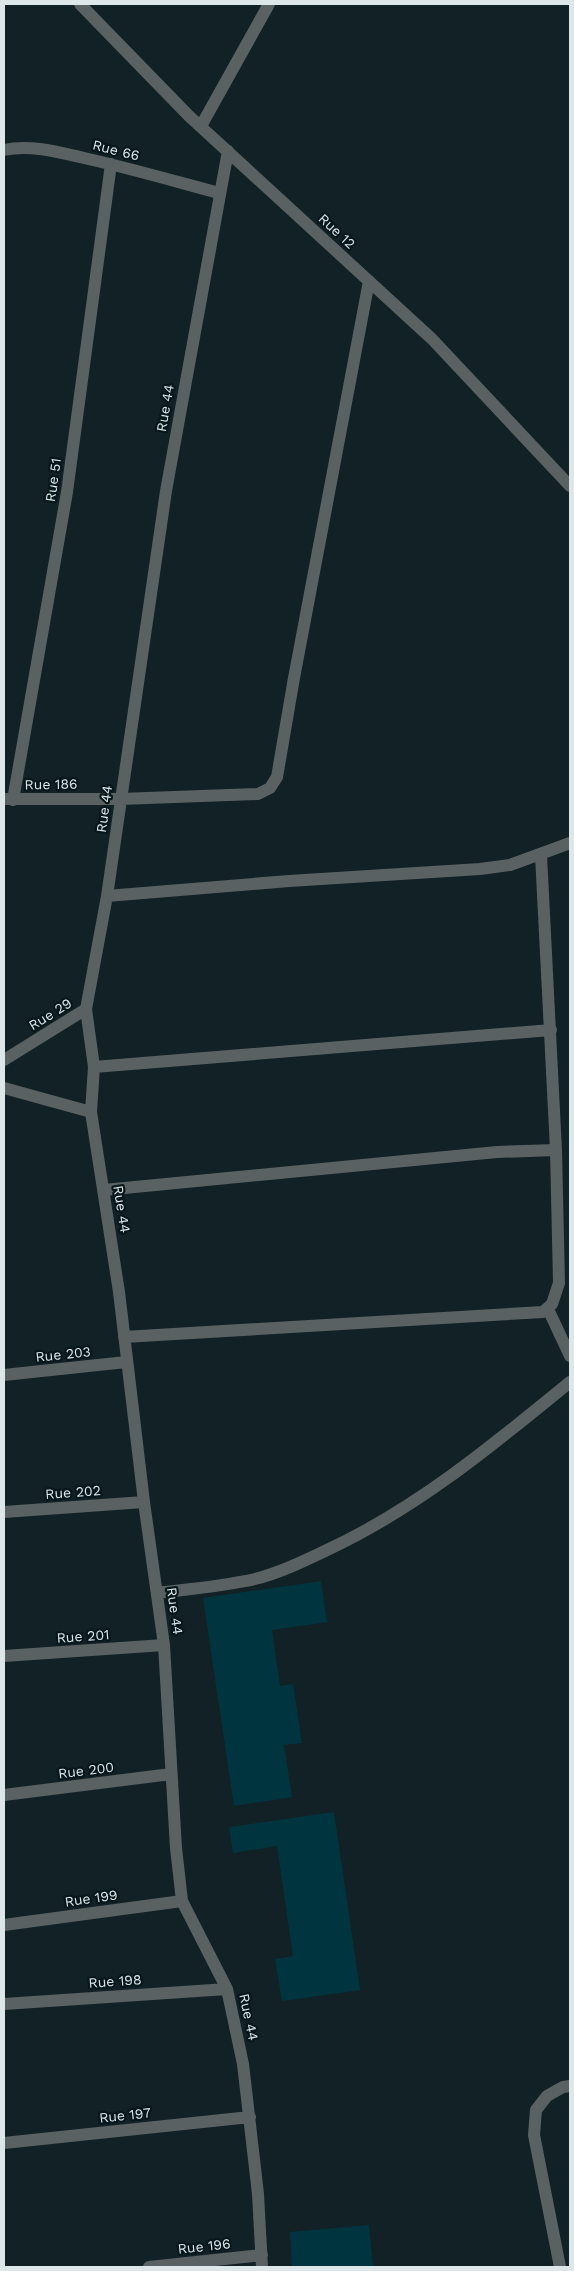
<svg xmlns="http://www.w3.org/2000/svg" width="574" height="2271" font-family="'Work Sans',sans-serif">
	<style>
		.building { fill: #003540 }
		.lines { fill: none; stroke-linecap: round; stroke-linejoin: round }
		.street { stroke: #5a6163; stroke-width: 12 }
		.labels { text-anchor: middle; stroke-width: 4.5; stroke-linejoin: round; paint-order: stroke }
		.street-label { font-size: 14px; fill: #dde7ea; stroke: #08171b }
	</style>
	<rect width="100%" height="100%" fill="#112125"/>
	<path class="building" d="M321,1581L327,1622L272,1630L280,1686L293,1684L302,1743L284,1745L292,1797L234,1806L203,1598Z
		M334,1812L360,1990L282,2001L275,1959L293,1956L277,1846L233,1853L229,1827Z
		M369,2225L373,2267H292L290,2232Z"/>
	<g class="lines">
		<path class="street" d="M80,4L189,116L432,339L570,486
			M201,126L269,4
			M4,150C30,144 58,152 84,158C129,168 174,181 219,193
			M228,151L166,491L107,896L86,1009L94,1067L91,1112L119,1292L144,1502L164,1645L176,1848L182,1901L227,1989L243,2064L258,2194L262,2267
			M4,799H120L258,794L270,788L277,777L294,678L369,281
			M13,800L67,492L111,164
			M541,855L556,1150
			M107,896L289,881L480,869L510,865L570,843
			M4,1060L86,1009
			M94,1067L551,1030
			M4,1088L91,1112
			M104,1190L497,1152L556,1150L559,1283L552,1304L543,1312L124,1337
			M548,1309L570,1356
			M4,1375L126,1362
			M4,1512L144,1502
			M157,1593C190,1589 223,1586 255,1579C279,1573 302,1562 325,1551C416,1509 493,1445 570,1382
			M4,1656L164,1645
			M4,1795L171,1774
			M4,1925L182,1901
			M4,2004L227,1989
			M4,2143L250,2117
			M149,2267L262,2255
			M560,2267L534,2135L536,2110L547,2096L563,2087L570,2086"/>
	</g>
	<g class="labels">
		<g class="street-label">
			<text transform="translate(116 150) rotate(14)" y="5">Rue 66</text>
			<text transform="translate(337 231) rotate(43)" y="5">Rue 12</text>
			<text transform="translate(165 408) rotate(-80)" y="5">Rue 44</text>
			<text transform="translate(53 480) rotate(-82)" y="5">Rue 51</text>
			<text transform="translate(51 784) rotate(-1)" y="5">Rue 186</text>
			<text transform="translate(104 809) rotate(-82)" y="5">Rue 44</text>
			<text transform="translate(50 1014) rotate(-32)" y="5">Rue 29</text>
			<text transform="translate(122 1209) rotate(81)" y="5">Rue 44</text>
			<text transform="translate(63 1354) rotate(-6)" y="5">Rue 203</text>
			<text transform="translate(73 1492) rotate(-4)" y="5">Rue 202</text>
			<text transform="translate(175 1611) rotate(82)" y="5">Rue 44</text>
			<text transform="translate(83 1636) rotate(-4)" y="5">Rue 201</text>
			<text transform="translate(86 1770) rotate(-7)" y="5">Rue 200</text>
			<text transform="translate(91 1898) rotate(-8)" y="5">Rue 199</text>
			<text transform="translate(115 1981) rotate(-4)" y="5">Rue 198</text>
			<text transform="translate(249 2017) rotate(78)" y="5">Rue 44</text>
			<text transform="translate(125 2115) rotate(-6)" y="5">Rue 197</text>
			<text transform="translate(204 2246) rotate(-6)" y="5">Rue 196</text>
		</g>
	</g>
	<rect width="574" height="2271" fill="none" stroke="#dde7ea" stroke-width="10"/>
</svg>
